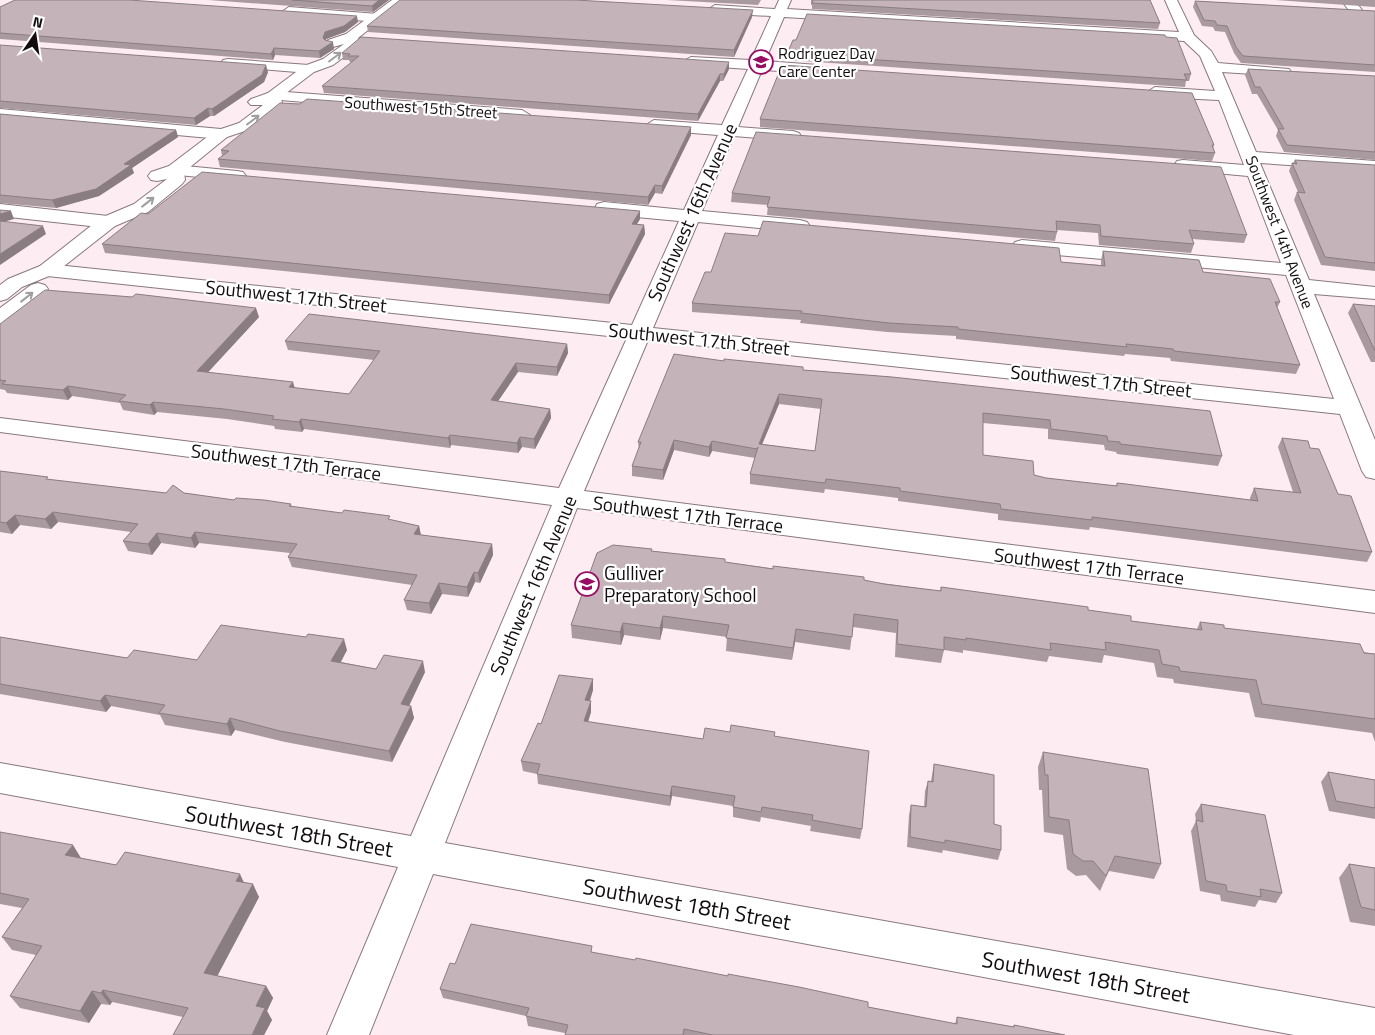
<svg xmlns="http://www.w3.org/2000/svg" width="1375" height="1035" font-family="'Titillium Web',sans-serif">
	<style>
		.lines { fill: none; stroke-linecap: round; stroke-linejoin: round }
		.minor-casing { stroke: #88787f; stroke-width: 2 }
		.tertiary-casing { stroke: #88787f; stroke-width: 2 }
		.secondary-casing { stroke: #88787f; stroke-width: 2 }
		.minor { fill: #fff; fill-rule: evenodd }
		.tertiary { fill: #fff; fill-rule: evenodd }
		.secondary { fill: #fff; fill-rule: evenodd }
		.wall { fill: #a99aa0; fill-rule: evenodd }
		.shaded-wall { fill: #8a7d82 }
		.building { fill: #c5b3ba; stroke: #8a7d82; fill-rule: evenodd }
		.oneway { stroke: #a09e9f }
		.labels { text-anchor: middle; stroke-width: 4.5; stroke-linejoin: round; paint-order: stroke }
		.far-poi-label { font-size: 16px; fill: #120c0f; stroke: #fff; text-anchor: start }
		.far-street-label { font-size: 16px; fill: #120c0f; stroke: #fff }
		.street-label { font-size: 19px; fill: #120c0f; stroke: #fff }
		.poi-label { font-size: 19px; fill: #120c0f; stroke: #fff; text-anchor: start }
		.near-street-label { font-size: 22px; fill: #120c0f; stroke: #fff }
	</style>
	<rect width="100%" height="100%" fill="#feecf3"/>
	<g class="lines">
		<g class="minor-casing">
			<path id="minor" d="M779,0H791L787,9L1179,32L1165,0H1177L1194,35L1211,51L1218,63L1289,69L1291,72L1289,75L1284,76L1222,72L1256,152L1375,161V171L1260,163L1309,280L1375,287V299L1314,294L1375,440V479L1366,477L1362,471L1340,414L648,340L584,491L1375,591V613L577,508L445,843L1375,1008V1035H1294L433,874L369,1035H327L398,867L0,793V763L411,836L552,505L0,432V418L559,488L627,338L47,276L40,274L37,270L40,266L47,264L632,325L679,221L604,214L597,212L595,208L597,204L604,202L684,210L718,135L654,130L646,125L654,120L722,125L748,69L691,65L684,61L691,57L751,60L771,16L715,13L709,9L715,5L775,9ZM784,17L1184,41L1200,56L1215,91L1155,87L1147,92L1155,97L1219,100L1244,165L1183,160L1177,161L1174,165L1177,169L1183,170L1248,176L1281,263L1022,240L1015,242L1012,246L1015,250L1022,252L1286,275L1334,399L653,328L698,222L800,232L807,230L810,226L807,222L800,220L702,211L734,136L793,141L799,139L801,136L799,133L793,131L738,127L762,70L818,73L825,69L818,65L765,61Z
				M1341,0H1354L1362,10L1361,13H1351Z
				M289,7L378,14L385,18L378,22L284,14L283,11Z
				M228,59L309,65L316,69L309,73L223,66L221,63L223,60Z
				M273,91L522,110L530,115L522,120L268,99L265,96L268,93Z
				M175,165L237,171L243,172L246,176L243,180L237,181L169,174L166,170L169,166Z
				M0,204L108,216L115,218L117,222L115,226L108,228L0,216Z"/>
		</g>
		<g class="tertiary-casing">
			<path id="tertiary" d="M0,109L221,129L227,131L229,134L227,137L221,139L0,119Z"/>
		</g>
		<g class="secondary-casing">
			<path id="secondary" d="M392,0H406L358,38L361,43L359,46L333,65L314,72L281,97L282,104L280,107L251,129L227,137L184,172L185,180L182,184L148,212L115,226L54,274L22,287L7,299L0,301V285L8,279L40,266L101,218L134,204L167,179L157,181L151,180L148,176L151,172L169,166L215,131L239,123L263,105H251L248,102L251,99L268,93L304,66L323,59L344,44L333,47L328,46L326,43L328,40L346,34Z
				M38,283L45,285L48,289L45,293L8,323L0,325V308L31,285Z"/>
		</g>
		<use href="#minor" class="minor"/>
		<use href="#tertiary" class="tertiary"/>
		<use href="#secondary" class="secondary"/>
	</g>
	<path class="wall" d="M208,0H389L373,12Z
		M667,0H761L758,5Z
		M811,0H1150L1160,23L1158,29L812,9V5H811Z
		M1275,0H1375V7Z
		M1195,1L1375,11V72L1241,63L1234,53L1225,32L1215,31L1213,27L1202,26L1193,7Z
		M0,7L358,22L345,32L326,39V41L334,49L320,58L275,55L273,60L0,39Z
		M752,17L734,57L368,32L367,26Z
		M1166,37L1191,74L1189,81H1186L1185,87L787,60V54Z
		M0,45L268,72L264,82L214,116H210L196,125L0,108Z
		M342,53L729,69L723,81H720L698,121L324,93L322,86L352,62H350L349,60H343Z
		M1248,69L1375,76V160L1284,152L1276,136L1278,130L1257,94H1252L1245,75Z
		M0,114L176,130L178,137L132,168L134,173L99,196L56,208L0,203Z
		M760,119L1214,145L1213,148L1215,153L1212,161L760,127Z
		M691,127V135L662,194L655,193L648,205L220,167L218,159L222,156L221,150Z
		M1295,160L1375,165V271L1321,265L1294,200L1297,192H1298L1289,171L1292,163H1293Z
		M732,193L1247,235L1244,243L1192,239L1194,244L1191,253L1099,245L1098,233L1057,230V232L1055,241L767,215L768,205L731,202Z
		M148,214L640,219L637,224L644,225L645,234L609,304L105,253L102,244Z
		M1103,251L1203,272L1280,302L1277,308L1300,365L1296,374L1171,361L1170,358L1125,354L1124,356L956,339V336L887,332L800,323L801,320L692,312V303L711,272L1061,262L1101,265V260Z
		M1353,304L1375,306V362H1371L1348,313Z
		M259,317L208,372L295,388L349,394L374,360L288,350L285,341L567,344L568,353L557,376L518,372L498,401L550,409L551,418L535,449L522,447L518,453L451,445L450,448L304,429L302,432L275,429L274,426L227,419L157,412L154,415L123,410L120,403L72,396L68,400L7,393L5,390L0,389V324Z
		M724,361L803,370L892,377L1222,456L1218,466L1117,454L1116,452L1105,450L1104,445L1048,439V429L983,423V455L1034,475L1046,478L1116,486L1117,483L1250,500V498L1254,488L1293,492L1278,447L1282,438L1310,448L1372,552L1367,562L1090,527L1089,530L998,520V514L898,501V498L825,489L824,493L750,484V474L755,458L712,451L709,457L674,450L663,480L632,476V466L639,449L638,442ZM779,404L821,409L815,451L762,444Z
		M0,471L50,480L166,493H184L234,500L291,504L292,507L391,520L419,526L421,535L492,544L493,555L480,583L475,582L468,597L442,594L431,614L407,610L404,600L412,585L292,567L288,557L290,553L199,543L195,548L161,543L152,555L128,551L123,541L131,532L58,522L51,529L20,525L12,534L0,532Z
		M652,551L725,562L940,591L941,587L1088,610L1131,621L1197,629L1200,622L1224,628L1375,654V742L1372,733L1255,717L1249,693L1174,683L1173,679L1157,677L1154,663L1104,655L1102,663L1049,656L1047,662L963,650V653L944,650L941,663L895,657L896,633L853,627L850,650L795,642L792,660L726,651L727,637L663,628L660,640L624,635L621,645L572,638L571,625Z
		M0,637L127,658L197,660L347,650L341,662L376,669L425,672L409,706H411L414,718L392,762L285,742L235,730L231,736L165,725L160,715L111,706L106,712L0,694Z
		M593,679V690L590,701L591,712L588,722L703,739L730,732L775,736L862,829L860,839L810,831L811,826L761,817L760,822L733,817V806L672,796L670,806L538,784L537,774L523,771L521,761L541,724Z
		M1043,752L1161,864L1154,879L1109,871L1100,891L1086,875L1076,876L1067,869L1063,835L1044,832L1042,790H1039L1038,767Z
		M934,764L994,824L1001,850L998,860L943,850L942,853L907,847L909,815L911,805L924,807L925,791L928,781H931L932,775Z
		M1328,772L1375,780V819L1329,811L1321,782Z
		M1201,804L1282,893L1276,903L1259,900L1255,907L1221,901L1220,895L1200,891L1191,831L1196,821L1195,814Z
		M0,832L81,858L116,865L244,882L259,897L217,976L266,986L273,998L267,1011L272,1020L264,1035H173L183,1017L112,1002L110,1005L101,1004L89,1023L20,1008L10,996L36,955L12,950L2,937L22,908L0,904Z
		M1349,864L1375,868V926L1350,922L1339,878Z
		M593,953L955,1024L957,1017L1013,1027L1014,1025L1065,1035H565V1033L528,1026L526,1016L443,998L440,989L455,964Z"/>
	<path class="shaded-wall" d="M379,0H389L373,12L372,6Z
		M753,10L752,17L734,57V50Z
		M357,16L358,22L345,32L326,39L324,44L323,38L325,32Z
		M333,42L334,49L320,58L319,51Z
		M274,48L275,55L273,60L271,54Z
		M729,62V69L723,81L724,74Z
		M266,65L268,72L264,82L214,116L212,109Z
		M720,74V81L698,121V114Z
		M208,108L210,116L196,125L194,118Z
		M691,127V135L662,194V186Z
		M176,130L178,137L132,168L134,173L99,196L56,208L52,200L124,164Z
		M655,185V193L648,205V197Z
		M11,211L14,219L0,223V214Z
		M640,211V219L632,232V224Z
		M644,225L645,234L609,304V295Z
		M43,226L46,234L0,265V254Z
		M256,308L259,317L200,381L197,371Z
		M567,344L568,353L557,376V367Z
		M516,363L518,372L492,410L491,400Z
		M293,382L296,392L289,387Z
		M68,386L72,396L68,400L63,390Z
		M779,394V404L758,454L759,444Z
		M153,402L157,412L154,415L150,405Z
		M550,409L551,418L535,449L534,439Z
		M301,419L304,429L302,432L299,422Z
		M450,435L451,445L450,448L448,438Z
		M520,437L522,447L518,453L517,443Z
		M674,440V450L663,480V470Z
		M712,441V451L709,457V447Z
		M53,512L58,522L51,529L45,519Z
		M15,515L20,525L12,534L6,523Z
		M419,526L421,536L414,534Z
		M195,532L199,543L195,548L191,538Z
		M157,533L161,543L152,555L148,544Z
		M492,544L493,555L480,583L478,573Z
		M474,572L475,582L468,597L467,587Z
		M439,583L442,594L431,614L429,603Z
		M663,616V628L660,640V628Z
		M623,623L624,635L621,645L620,632Z
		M796,629L795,642L792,660L793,648Z
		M344,639L347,650L335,672L331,661Z
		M423,661L425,672L404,716L401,704Z
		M593,679V690L586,711L585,700Z
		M105,695L111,706L106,712L100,701Z
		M591,701V712L585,731L584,721Z
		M411,706L414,718L392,762L389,751Z
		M230,718L235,730L231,736L227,724Z
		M672,786V796L670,806V796Z
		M73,845L81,858L65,855Z
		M240,874L246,887L236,881Z
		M253,884L259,897L212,986L204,973Z
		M266,986L273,998L267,1011L272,1020L264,1035H252L256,1006Z
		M103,990L112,1002L110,1005L101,993Z
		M92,991L101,1004L89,1023L80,1011Z"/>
	<path class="building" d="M15,0H129L357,16L344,26L325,32L323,38L325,40L333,42L319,51L274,48L271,54L0,33V7Z
		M292,0H379L372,6Z
		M400,0H575L753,10L734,50L367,26Z
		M813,0H1150L1160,23L812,3Z
		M1195,1L1375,11V65L1243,56L1236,47L1227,26L1217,25L1215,21L1204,20Z
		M807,14L1165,35L1166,37L1177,38L1191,74H1184L1187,80L787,54L793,40H796Z
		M361,37L729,62L724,74H720L698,114L322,86L359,56H348L350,54L342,53Z
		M0,45L266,65L262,75L212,109L208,108L194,118L0,101Z
		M782,65L1192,93L1214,145H1212L1215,153L760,119Z
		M1248,69L1375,76V152L1287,145L1278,129H1284L1260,87H1255Z
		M307,99L691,127L662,186L655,185L648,197L218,159L229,151L221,150L280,103L300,104Z
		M0,114L176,130L124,164L131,165L96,189L52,200L0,195Z
		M756,132L1221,167L1247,235L1189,230L1194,244L1101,236L1100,225L1056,221L1057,232L767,207L770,197L732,193Z
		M1295,160L1375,165V263L1325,257L1297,192L1305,193L1292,163L1297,164Z
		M202,172L640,211L632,224L644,225L609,295L102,244L141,213L148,214Z
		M0,210L11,211L0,214Z
		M0,221L43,226L0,254Z
		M763,221L1059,248L1061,262L1105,266L1103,251L1199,260L1203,272L1270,279L1280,302H1275L1300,365L1174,351L1173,349L1126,344L1127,347L958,329V327L889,323L801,313L802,311L692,303L705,272H711L725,233L758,236Z
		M45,290L132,297L136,294L256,308L197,371L293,382L289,387L349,394L380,351L285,341L309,314L567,344L557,367L516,363L491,400L550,409L534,439L520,437L517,443L450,435L448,438L301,419L299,422L272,419L274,416L224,409L153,402L150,405L119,401L126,395L68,386L63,390L2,384L6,381L0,380V324Z
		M1353,304L1375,306V351Z
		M674,354L724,361V359L803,367V370L892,377L1210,411L1222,456L1120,444V442L1108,441L1107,436L1051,429L1050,420L983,413V455L1033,461L1034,475L1046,478L1117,486V483L1126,484L1258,501L1254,488L1301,493L1282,438L1308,441L1310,448L1319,449L1338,494L1351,496L1372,552L1092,517V520L1001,509L1000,504L900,491V488L826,479L825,483L750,474L758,447L757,449L712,441L709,447L674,440L663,470L632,466L641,442H638ZM779,394L822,399L815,451L759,444Z
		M0,471L48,477L46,479L166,493L173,485L184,493L234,500L236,498L264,500L291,504L289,506L342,513L344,510L390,516L388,519L419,526L414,534L492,544L478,573L474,572L467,587L439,583L429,603L404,600L417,575L288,557L297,544L195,532L191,538L157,533L148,544L123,541L138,524L53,512L45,519L15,515L6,523L0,522Z
		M613,545L652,549L651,551L725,559V562L773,569V566L864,577V580L884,584L941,591V587L1088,607V610L1131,616V621L1202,630L1200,622L1224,625V628L1360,644L1364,653L1375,654V719L1262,704L1256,680L1180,671L1179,667L1162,664L1159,650L1105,642L1106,650L1050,643L1051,650L966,638V640L944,637V650L897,644L898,620L854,614L852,637L796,629L793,648L726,638L729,625L663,616L660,628L623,623L620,632L571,625L597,553Z
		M221,625L306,637L308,634L344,639L331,661L376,669L384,655L423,661L401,704L411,706L389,751L280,731L230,718L227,724L159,713L165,705L105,695L100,701L0,684V637L127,658L134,650L197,660Z
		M559,675L593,679L585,700L591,701L584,721L703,739L705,728L730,732L731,725L775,732L774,736L869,751L862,829L812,820L813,815L762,807L761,812L733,807L735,796L672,786L670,796L537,774L540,764L521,761L538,723L541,724Z
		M1043,752L1148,769L1161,864L1115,856L1106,876L1093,861H1083L1073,854L1069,820L1049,817L1048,775H1045Z
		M934,764L994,775V824L1001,826V850L945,840V843L910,837L911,805L926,807L928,781L933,782Z
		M1328,772L1375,780V808L1336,801Z
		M1201,804L1265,815L1282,893L1260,889L1261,897L1227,891L1226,885L1206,881L1196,820L1203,822Z
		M0,832L73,845L65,855L116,865L125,852L240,874L236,881L253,884L204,973L266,986L256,1006L265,1008L252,1035H173L188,1008L103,990L101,993L92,991L80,1011L10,996L42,946L2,937L29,899L0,893Z
		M1349,864L1375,868V910L1361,907Z
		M471,924L592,946L591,952L635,960L636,958L728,976V974L799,987L868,1002V1007L957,1024V1017L1014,1027V1025L1065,1035H713L684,1029L683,1035H565L568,1025L526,1016L529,1008L440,989L450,963L455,964Z"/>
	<defs><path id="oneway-shaft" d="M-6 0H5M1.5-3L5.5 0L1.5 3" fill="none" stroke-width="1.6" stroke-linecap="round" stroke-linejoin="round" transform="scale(1.25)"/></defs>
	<g class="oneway">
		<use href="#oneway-shaft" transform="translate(335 57) rotate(-37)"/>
		<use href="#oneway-shaft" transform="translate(253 120) rotate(-37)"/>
		<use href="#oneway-shaft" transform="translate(148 202) rotate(-38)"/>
		<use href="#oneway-shaft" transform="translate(27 297) rotate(-38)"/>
	</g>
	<defs>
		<g id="school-ring" transform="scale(1.25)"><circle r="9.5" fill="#fff" stroke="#980d62" stroke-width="1.5"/><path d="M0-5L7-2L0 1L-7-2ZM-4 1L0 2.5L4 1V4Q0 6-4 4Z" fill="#980d62"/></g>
	</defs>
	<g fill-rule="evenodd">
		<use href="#school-ring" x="761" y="62"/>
		<use href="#school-ring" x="587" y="584"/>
	</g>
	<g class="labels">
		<g class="far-poi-label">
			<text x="778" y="59">Rodriguez Day<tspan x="778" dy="18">Care Center</tspan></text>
		</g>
		<g class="far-street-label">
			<text transform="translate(421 107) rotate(4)" y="6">Southwest 15th Street</text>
			<text transform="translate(1280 232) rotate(69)" y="6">Southwest 14th Avenue</text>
		</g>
		<g class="street-label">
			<text transform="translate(692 212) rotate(-66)" y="7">Southwest 16th Avenue</text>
			<text transform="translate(296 296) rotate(6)" y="7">Southwest 17th Street</text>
			<text transform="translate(699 339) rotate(6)" y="7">Southwest 17th Street</text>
			<text transform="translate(1101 381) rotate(6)" y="7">Southwest 17th Street</text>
			<text transform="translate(286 462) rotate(7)" y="7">Southwest 17th Terrace</text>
			<text transform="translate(688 514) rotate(7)" y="7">Southwest 17th Terrace</text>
			<text transform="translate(1089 566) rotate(7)" y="7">Southwest 17th Terrace</text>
			<text transform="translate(533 585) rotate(-67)" y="7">Southwest 16th Avenue</text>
		</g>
		<g class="poi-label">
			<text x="604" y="580">Gulliver<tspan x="604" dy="22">Preparatory School</tspan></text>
		</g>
		<g class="near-street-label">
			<text transform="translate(289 831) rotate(10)" y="8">Southwest 18th Street</text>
			<text transform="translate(687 904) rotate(10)" y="8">Southwest 18th Street</text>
			<text transform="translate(1086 977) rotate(10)" y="8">Southwest 18th Street</text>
		</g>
	</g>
	<g transform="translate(35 35) rotate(13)" stroke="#ffffff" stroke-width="4" paint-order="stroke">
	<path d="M0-4L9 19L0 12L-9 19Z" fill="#120c0f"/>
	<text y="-8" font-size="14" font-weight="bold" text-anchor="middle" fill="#120c0f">N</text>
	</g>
</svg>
